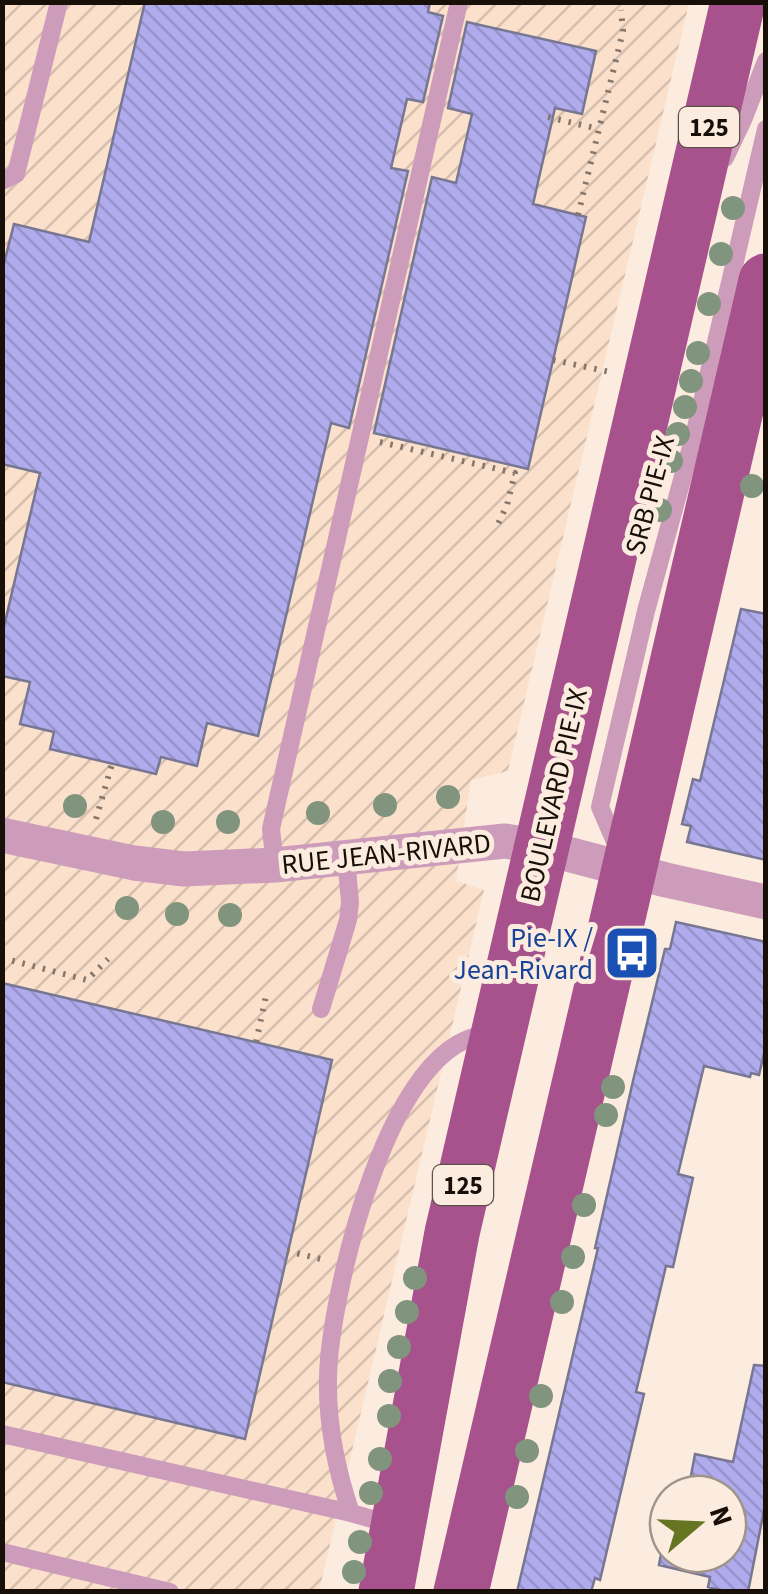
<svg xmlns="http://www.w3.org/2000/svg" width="768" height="1594" font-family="'Source Sans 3',sans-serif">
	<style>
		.industrial { fill: url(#industrial-furrows) }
		.building { fill: url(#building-back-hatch); stroke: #787793; stroke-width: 2.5 }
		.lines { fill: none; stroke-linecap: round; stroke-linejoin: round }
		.path { stroke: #84776d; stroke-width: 6; stroke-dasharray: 2.5 8; stroke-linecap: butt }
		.service { stroke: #cc9cba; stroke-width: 18 }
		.minor { stroke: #cc9cba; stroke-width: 35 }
		.primary { stroke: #a7528c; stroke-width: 55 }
		.tree { fill: #81947d }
		.labels { text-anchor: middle; stroke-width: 10; stroke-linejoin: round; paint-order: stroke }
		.shield { fill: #fcecdf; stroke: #5c5148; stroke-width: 2.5 }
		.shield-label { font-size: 25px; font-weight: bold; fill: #180f08 }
		.street-label { font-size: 28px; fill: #180f08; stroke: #fcecdf }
		.transit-label { font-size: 28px; fill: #164399; stroke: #fcecdf; text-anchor: end }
	</style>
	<defs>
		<pattern id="industrial-furrows" width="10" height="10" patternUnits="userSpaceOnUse" patternTransform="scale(2.5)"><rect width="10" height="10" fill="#fbe0cb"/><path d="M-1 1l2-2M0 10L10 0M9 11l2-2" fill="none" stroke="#d6bfad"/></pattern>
		<pattern id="building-back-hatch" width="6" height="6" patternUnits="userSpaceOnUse" patternTransform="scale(2.5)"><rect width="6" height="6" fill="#afabed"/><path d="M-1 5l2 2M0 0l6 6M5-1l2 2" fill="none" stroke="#9692ca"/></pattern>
	</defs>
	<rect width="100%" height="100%" fill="#fcecdf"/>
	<path class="industrial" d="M3,3H689L508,771L471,780L456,881L484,890L319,1591L3,1592Z"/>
	<path class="building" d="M145,2H430L428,12L443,16L423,102L407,99L391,168L408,171L349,428L331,423L258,736L207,723L197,766L161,757L156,774L50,749L54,732L20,724L30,682L2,676V635L40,473L2,464V271L14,224L89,242Z
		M467,22L596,51L582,114L555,108L533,204L586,217L528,469L374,433L432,177L456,183L472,114L448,108Z
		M741,609L766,614V860L687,842L691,826L682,824L693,779L700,781Z
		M676,922L766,942V1045L759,1075L751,1073L750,1077L704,1066L678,1174L693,1178L673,1267L666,1266L636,1392L644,1394L600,1580L595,1578L591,1592H517L598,1248H595L633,1081L665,949H670Z
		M2,983L332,1060L245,1439L2,1382Z
		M754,1365L766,1366V1500L748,1592H728L708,1587L710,1577L659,1565L661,1554H728V1494H705L707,1484L690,1481L695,1454L733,1462Z"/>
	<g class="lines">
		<path class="path" d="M548,117L599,129
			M578,215L623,31L621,10
			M553,360L610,372
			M380,442L515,473L507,505L497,526
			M96,819L112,764
			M2,958L87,980L108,959
			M256,1042L266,996
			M287,1251L325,1260"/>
		<path class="service" d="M725,158L743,120L766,61
			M2,181L16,174L59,2
			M619,851L600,807L646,611L694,436L766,129
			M275,865L271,829L275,811L459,2
			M321,1009L348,920L350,902L346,858
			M2,1434L351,1513L393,1525
			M351,1513C336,1469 327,1424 328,1378C329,1300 390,1030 492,1035
			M2,1552L170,1592"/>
		<path class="minor" d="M2,835L134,863L184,869L275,865L505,841L541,847L666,880L766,902"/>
		<path class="primary" d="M386,1592L452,1233L738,2
			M461,1592L766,281"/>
	</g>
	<g class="tree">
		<circle cx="733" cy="208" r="12"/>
		<circle cx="721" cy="254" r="12"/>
		<circle cx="709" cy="304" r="12"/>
		<circle cx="698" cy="353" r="12"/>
		<circle cx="691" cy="381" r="12"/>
		<circle cx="685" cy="407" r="12"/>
		<circle cx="678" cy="434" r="12"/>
		<circle cx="671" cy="461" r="12"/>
		<circle cx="752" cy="486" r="12"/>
		<circle cx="660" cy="510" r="12"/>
		<circle cx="448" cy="797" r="12"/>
		<circle cx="385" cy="805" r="12"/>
		<circle cx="75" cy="806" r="12"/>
		<circle cx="318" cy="813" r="12"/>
		<circle cx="163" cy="822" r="12"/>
		<circle cx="228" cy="822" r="12"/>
		<circle cx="127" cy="908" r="12"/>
		<circle cx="177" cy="914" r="12"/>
		<circle cx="230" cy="915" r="12"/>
		<circle cx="645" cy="955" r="12"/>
		<circle cx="613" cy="1087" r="12"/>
		<circle cx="606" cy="1115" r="12"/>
		<circle cx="584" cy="1205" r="12"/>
		<circle cx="573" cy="1257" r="12"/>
		<circle cx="415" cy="1278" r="12"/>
		<circle cx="562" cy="1302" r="12"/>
		<circle cx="407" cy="1312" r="12"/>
		<circle cx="399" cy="1347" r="12"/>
		<circle cx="390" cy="1381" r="12"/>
		<circle cx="541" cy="1396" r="12"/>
		<circle cx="389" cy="1416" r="12"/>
		<circle cx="527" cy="1451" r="12"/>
		<circle cx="380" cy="1459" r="12"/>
		<circle cx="371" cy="1493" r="12"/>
		<circle cx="517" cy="1497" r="12"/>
		<circle cx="360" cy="1542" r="12"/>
		<circle cx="354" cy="1572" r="12"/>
	</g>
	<defs>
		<g id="bus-square" transform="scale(2.875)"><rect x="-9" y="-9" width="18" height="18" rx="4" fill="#1a4fb4" stroke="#fcecdf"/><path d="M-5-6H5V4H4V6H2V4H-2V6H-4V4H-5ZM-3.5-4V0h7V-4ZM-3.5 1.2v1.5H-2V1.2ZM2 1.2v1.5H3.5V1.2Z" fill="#fff"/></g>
	</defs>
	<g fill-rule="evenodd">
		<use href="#bus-square" x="632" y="953"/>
	</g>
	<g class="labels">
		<g class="shield">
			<rect x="679" y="107" width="60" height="40" rx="8"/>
			<rect x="433" y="1165" width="60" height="40" rx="8"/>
		</g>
		<g class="shield-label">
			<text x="709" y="136">125</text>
			<text x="463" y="1194">125</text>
		</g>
		<g class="street-label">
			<text transform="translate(649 495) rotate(-75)" y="10">SRB PIE-IX</text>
			<text transform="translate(553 795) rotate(-77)" y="10">BOULEVARD PIE-IX</text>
			<text transform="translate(386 853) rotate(-6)" y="10">RUE JEAN-RIVARD</text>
		</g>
		<g class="transit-label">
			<text x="593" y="947">Pie-IX /<tspan x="593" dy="32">Jean-Rivard</tspan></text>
		</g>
	</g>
	<rect width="768" height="1594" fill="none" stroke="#180f08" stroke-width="10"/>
	<g transform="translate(698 1524) rotate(71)"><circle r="48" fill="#fcecdf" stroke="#a19489" stroke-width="2.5"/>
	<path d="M0-8L18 38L0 25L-18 38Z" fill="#657522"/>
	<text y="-15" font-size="28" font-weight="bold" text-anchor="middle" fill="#180f08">N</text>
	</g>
</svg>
